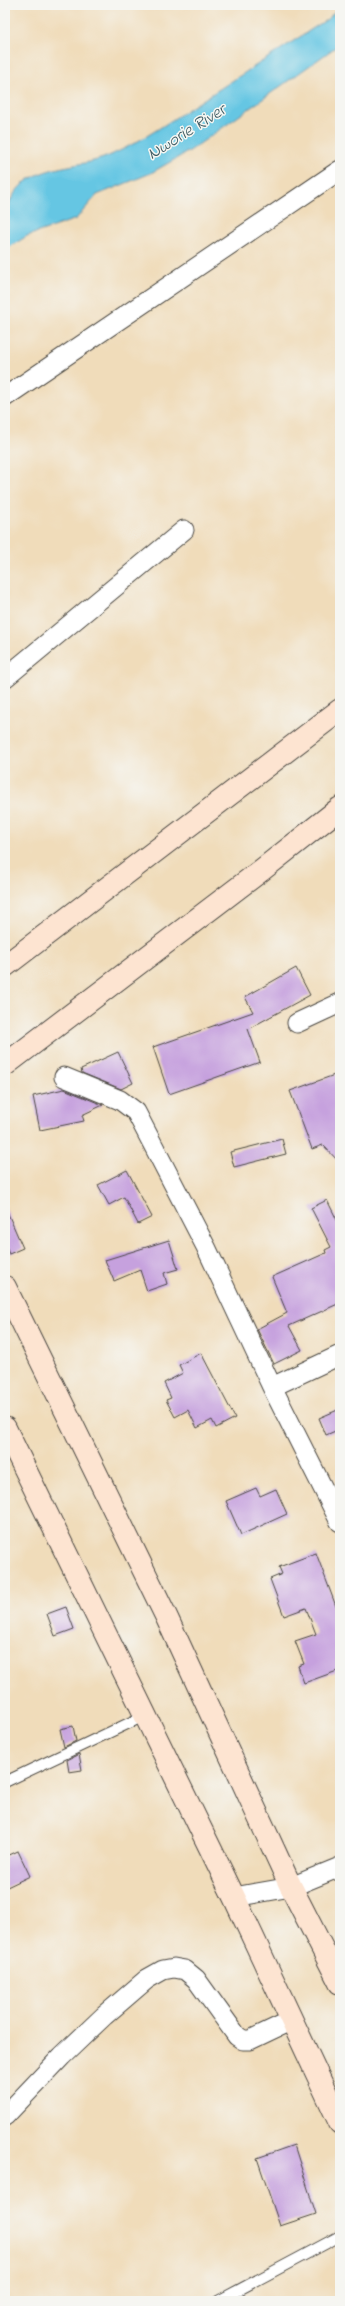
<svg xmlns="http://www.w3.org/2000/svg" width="345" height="2306" font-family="'Indie Flower',sans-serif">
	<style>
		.water { fill: #65c6e3; stroke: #487887 }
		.building { fill: #c6a1de }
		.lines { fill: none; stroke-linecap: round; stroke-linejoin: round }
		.lane-casing { stroke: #494640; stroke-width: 12 }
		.street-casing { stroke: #494640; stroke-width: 21 }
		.secondary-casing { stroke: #494640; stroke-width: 24 }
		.lane { stroke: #fff; stroke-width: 10 }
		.street { stroke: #fff; stroke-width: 19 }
		.secondary { stroke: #fde4d1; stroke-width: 22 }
		.labels { text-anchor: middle; stroke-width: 3; stroke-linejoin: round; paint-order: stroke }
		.water-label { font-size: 18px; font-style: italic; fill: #3c5a62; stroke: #f6f6f2 }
	</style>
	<rect width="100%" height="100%" fill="#f6f6f2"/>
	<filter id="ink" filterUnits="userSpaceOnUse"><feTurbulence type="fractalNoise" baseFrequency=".025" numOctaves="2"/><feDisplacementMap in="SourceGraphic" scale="8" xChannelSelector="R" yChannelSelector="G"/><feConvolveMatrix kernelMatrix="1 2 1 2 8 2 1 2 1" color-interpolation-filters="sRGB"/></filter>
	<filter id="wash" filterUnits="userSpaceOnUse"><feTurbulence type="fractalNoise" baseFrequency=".012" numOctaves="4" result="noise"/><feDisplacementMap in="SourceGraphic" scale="16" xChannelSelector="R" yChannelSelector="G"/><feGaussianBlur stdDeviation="0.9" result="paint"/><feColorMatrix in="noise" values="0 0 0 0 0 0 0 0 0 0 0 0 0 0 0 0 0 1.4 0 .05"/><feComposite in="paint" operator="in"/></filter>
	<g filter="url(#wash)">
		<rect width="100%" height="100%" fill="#f0dcba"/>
		<path class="water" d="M340,5V44L191,150L151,173L97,195L76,219L27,236L5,250C5,225 2,202 24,183C49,163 85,168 113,154C144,140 173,119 201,101C244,73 286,46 329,18Z"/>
		<g id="blocks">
			<path class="building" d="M296,968L310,995L248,1029L260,1062L169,1094L153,1047L253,1012L245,997Z
				M118,1052L133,1083L121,1089L82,1073L81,1069Z
				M340,1073V1163L323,1145L312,1149L290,1091Z
				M64,1089L103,1105L82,1115L84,1121L40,1130L33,1096Z
				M282,1139L286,1154L234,1167L230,1152Z
				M127,1170L152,1217L138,1224L124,1197L109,1205L98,1185Z
				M327,1200L340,1226V1303L289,1326L302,1350L274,1364L257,1329L287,1313L272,1277L326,1253L325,1250L331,1247L311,1208Z
				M5,1207L23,1248L9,1254L5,1245Z
				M169,1240L178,1269L164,1273L167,1284L147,1291L140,1270L114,1281L105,1260Z
				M201,1353L235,1418L216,1428L212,1420L197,1428L188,1410L175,1417L166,1400L171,1398L164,1383L183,1373L179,1365Z
				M340,1409V1429L326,1435L319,1418Z
				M256,1488L260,1496L276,1489L287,1514L241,1535L226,1501Z
				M316,1553L340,1617V1670L304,1683L298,1666L304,1664L295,1641L316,1634L306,1608L284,1616L270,1579L282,1574L279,1567Z
				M66,1607L74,1629L55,1636L47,1614Z
				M73,1726L76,1741L64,1747L60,1729Z
				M79,1754L82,1770L69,1772L67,1760Z
				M18,1851L30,1876L5,1888V1857Z
				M294,2145L316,2214L280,2226L257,2158Z"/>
		</g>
	</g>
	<g filter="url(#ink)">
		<use href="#blocks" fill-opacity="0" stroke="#494640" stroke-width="1"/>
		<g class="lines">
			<g class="lane-casing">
				<path id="lane" d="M5,1782L144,1716
					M218,2301L340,2236"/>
			</g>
			<g class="street-casing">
				<path id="street" d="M5,397L340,170
					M5,678L184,530
					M297,1023L340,1003
					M64,1077L120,1100L136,1112L206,1247L272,1387L340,1522
					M272,1387L340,1355
					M234,1897L291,1887L340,1867
					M5,2116L62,2056L104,2016L147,1979L163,1970L174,1968L185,1970L196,1979L237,2036L243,2040H250L292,2020"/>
			</g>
			<g class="secondary-casing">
				<path id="secondary" d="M5,966L340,710
					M5,1065L263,869L340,808
					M5,1287L166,1616L291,1887L340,1983
					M5,1428L234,1897L340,2123"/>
			</g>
			<use href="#lane" class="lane"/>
			<use href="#street" class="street"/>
			<use href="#secondary" class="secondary"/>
		</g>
	</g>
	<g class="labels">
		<g class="water-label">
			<text transform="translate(186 131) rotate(-32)" y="6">Nworie River</text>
		</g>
	</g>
	<rect width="345" height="2306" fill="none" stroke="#f6f6f2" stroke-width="20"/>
</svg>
